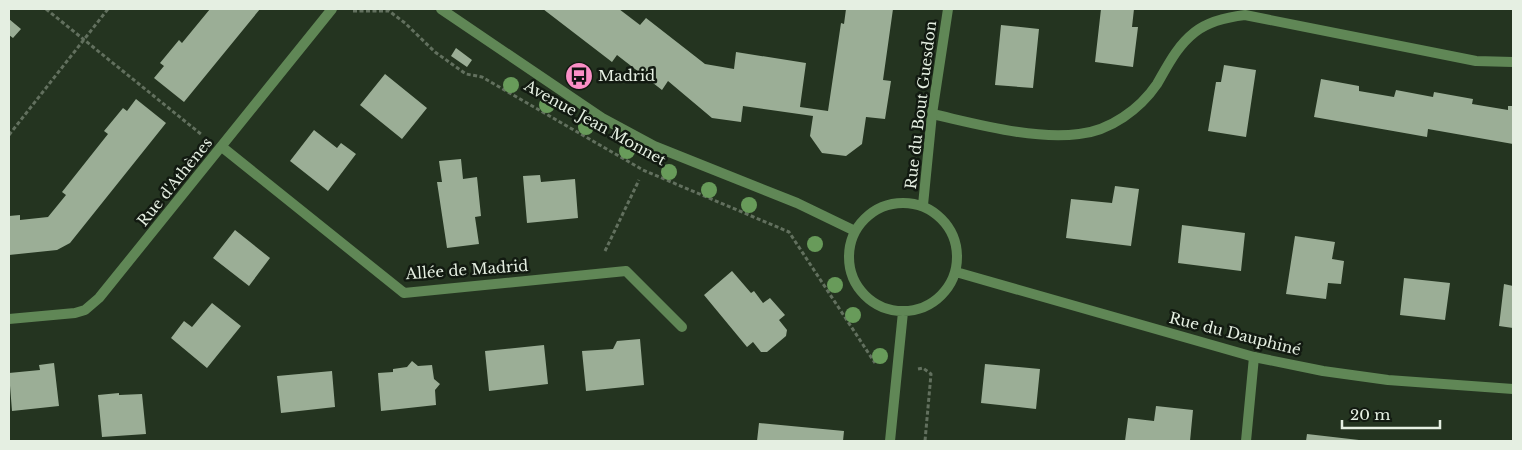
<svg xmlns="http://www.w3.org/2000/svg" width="1522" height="450" font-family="'Libre Baskerville',serif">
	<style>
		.building { fill: #9bae96 }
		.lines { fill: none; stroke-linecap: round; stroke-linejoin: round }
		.path { stroke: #62705e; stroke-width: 3; stroke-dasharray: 4 2.5; stroke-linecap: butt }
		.minor { stroke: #608756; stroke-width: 10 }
		.tertiary { stroke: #608756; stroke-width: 10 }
		.tree { fill: #689b5a }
		.labels { text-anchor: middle; stroke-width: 5; stroke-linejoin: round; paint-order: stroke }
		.poi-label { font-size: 15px; fill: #e5efe2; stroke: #121a11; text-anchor: start }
		.street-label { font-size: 15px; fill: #e5efe2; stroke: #121a11 }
	</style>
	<rect width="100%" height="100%" fill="#243420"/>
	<path class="building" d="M210,9H260L184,102L154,78L164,66L160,63L179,40L182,43Z
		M543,9H619L640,25L646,18L705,64L734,69L736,52L806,63L800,107L828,111L841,23L844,24L846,9H893L883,80L891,81L885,119L866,117L862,144L846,156L822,153L810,136L813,116L743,106L741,122L712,118L668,81L662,90L617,55L612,62Z
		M1101,9H1134L1132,27H1138L1133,67L1095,62Z
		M9,19L21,29L13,38L9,35Z
		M1001,25L1039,29L1033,88L995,85Z
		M456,48L472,60L467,67L451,56Z
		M1224,65L1256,70L1246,137L1208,131L1216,82H1221Z
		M385,74L427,108L402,139L360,105Z
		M1321,79L1359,86V91L1394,97L1396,90L1433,97L1434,92L1473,99L1472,104L1508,110V106H1513V144L1428,129L1427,137L1314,117Z
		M136,99L166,123L70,243L57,250L9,255V216L20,215V220L48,217L66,195L62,192L108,134L104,131L123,108L127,111Z
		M314,130L337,148L341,143L356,154L328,191L290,161Z
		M461,159L463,179L477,177L481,216L475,217L479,244L447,248L437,182H442L439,161Z
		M540,175L541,182L575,179L578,218L527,223L523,176Z
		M1115,186L1139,189L1131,246L1066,238L1071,199L1112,203Z
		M1182,225L1245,233L1241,271L1178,263Z
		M235,230L270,258L249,286L213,258Z
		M1295,236L1335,242L1332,259L1344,261L1341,284L1328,283L1326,299L1286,294Z
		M732,271L751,293L754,291L763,303L770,298L785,315L779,320L787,330L786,336L767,352H761L753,342L747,347L704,295Z
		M1404,278L1450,283L1445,320L1400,315Z
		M1504,284L1513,286V328L1499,326Z
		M212,303L241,326L207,368L171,338L184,321L192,327Z
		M640,339L644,385L586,391L582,351L613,349L617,341Z
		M544,345L548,384L489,391L485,351Z
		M412,361L418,366L432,365L434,379L440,384L435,390L436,405L381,411L378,373L393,372V369L407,367Z
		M54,363L59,406L12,411L9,373L40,370L39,365Z
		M985,364L1040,369L1036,409L981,403Z
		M332,371L335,407L281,413L277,376Z
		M119,393V395L142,394L146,434L102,437L98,395Z
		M1156,406L1193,410L1190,441H1125L1128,418L1154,421Z
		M759,423L844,431L843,441H757Z
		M1307,434L1359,440V441H1306Z"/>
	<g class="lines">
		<path class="path" d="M46,9L202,135
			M353,11H389L405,23L435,52L466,74L482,77L643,170L789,232L875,363
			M9,135L108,9
			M605,251L639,180
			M918,369L923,368L931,374L925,441"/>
		<path class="minor" d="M932,114C977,124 1034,140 1079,134C1110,131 1140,109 1157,84C1168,65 1177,46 1195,32C1209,21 1228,17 1245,15L1476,61L1513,62
			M222,147L404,293L626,271L682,327
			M9,319L75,313L85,310L99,298L332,9
			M1246,441L1254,357"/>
		<path class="tertiary" d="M441,9L602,118L654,146L797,203L855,231
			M849 257a54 54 0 1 1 108 0a54 54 0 1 1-108 0Z
			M923,205L932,114L948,9
			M956,272L1254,357L1323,371L1388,380L1513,389
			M890,441L903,312"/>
	</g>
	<g class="tree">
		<circle cx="511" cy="85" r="8"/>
		<circle cx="547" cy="105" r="8"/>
		<circle cx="586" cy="127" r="8"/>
		<circle cx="627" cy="151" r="8"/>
		<circle cx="669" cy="172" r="8"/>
		<circle cx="709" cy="190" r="8"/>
		<circle cx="749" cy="205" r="8"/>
		<circle cx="815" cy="244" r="8"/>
		<circle cx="835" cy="285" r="8"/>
		<circle cx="853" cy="315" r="8"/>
		<circle cx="880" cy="356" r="8"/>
	</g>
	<defs>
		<g id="bus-disc" transform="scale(1.4375)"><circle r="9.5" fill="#fb8fc6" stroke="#121a11"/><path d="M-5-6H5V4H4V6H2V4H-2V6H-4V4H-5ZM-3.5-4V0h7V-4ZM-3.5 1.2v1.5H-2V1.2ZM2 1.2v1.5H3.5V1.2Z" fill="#111"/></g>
	</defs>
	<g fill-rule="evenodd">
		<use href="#bus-disc" x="579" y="76"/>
	</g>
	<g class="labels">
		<g class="poi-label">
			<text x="598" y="81">Madrid</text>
		</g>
		<g class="street-label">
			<text transform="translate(921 105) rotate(-83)" y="5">Rue du Bout Guesdon</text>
			<text transform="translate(595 123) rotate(29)" y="5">Avenue Jean Monnet</text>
			<text transform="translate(175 182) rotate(-51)" y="5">Rue d'Athènes</text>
			<text transform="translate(467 270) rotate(-4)" y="5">Allée de Madrid</text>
			<text transform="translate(1235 334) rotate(14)" y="5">Rue du Dauphiné</text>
		</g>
	</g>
	<rect width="1522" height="450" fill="none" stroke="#e5efe2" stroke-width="20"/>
	<path d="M1342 420v8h98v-8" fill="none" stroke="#e5efe2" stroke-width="2.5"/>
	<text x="1350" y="420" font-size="15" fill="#e5efe2" stroke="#121a11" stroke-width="4" paint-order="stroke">20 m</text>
</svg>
